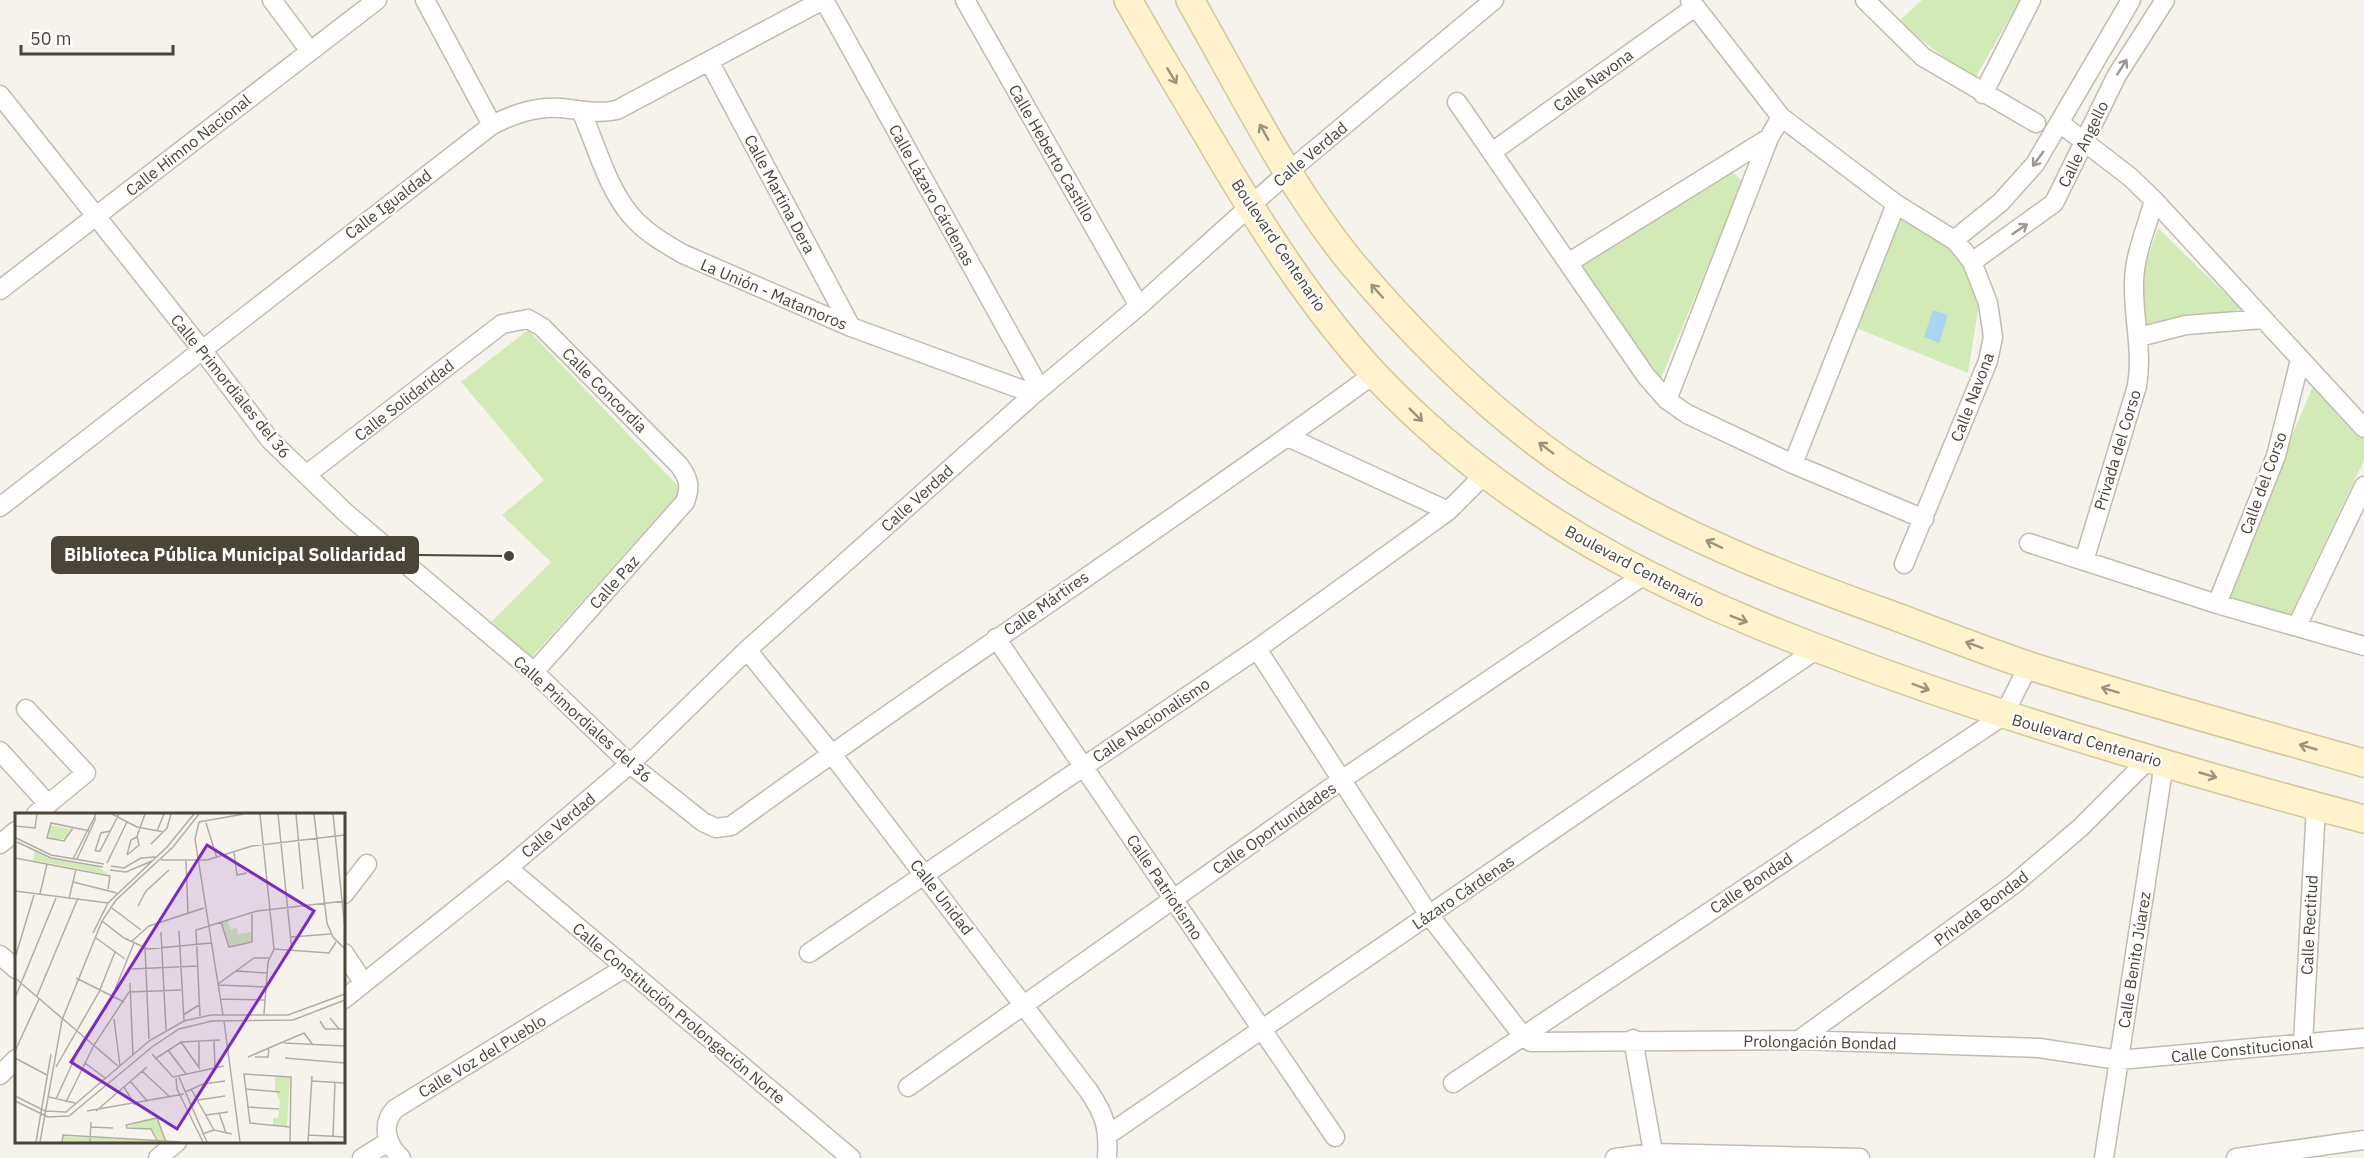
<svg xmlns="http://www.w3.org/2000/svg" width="2364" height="1158" font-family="'IBM Plex Sans',sans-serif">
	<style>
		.green { fill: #d2eab5 }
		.water { fill: #a9d4f2 }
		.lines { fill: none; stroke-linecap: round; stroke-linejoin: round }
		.minor-casing { stroke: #c2bbae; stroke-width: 21 }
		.secondary-casing { stroke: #d6c79b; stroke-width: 30 }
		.minor { stroke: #fff; stroke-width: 18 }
		.secondary { stroke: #fff3cd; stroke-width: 27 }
		.oneway { stroke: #9c9892 }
		.oneway2 { stroke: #9c937c }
		.labels { text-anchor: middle; stroke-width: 4.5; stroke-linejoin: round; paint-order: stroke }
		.street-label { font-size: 16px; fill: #4b4439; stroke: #fff }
		.inset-road { fill: none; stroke: #b2ada4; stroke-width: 1.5 }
		.view { fill: #7b2cbf; fill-opacity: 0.15; stroke: #7b2cbf; stroke-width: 3 }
		.inset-edge { fill: none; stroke: #4b4439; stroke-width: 3 }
		.leader { fill: none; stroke: #4b4439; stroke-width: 2 }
		.callout-dot { fill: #4b4439; stroke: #fff; stroke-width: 2 }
		.callout { fill: #4b4439; stroke: #4b4439; stroke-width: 2 }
		.callout-label { font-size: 18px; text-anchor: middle; font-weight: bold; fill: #fff }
	</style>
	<rect width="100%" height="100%" fill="#f6f3ec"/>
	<path class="green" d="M1922,0H2020L1974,80L1898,22Z
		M1730,170L1743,182L1659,383L1574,267Z
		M1899,213L1949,248L1967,270L1979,304L1968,373L1856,328Z
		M2158,228L2243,311L2142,326L2138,284Z
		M528,330L682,490L531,658L491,622L551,562L502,515L544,480L461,382Z
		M2313,386L2364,439V460L2289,618L2223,599Z"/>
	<path class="water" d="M1933,310L1948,315L1939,343L1924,337Z"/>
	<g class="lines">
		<g class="minor-casing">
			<path id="minor" d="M272,0L310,51
				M425,0L492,125
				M824,0L1040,389
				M965,0L1139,306
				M1690,0L1781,117L1896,204L1954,240L1963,250L1972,262L1988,303L1993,337L1988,361L1904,564
				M1865,0L1923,57L2036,123
				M709,61L851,327
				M1983,94L2031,0
				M0,95L203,351L270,440L348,515L534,672L630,764L703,822L716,828L731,826C943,672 1163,529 1374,374
				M1457,102L1646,376L1667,400L1687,414L1793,464L1924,519
				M582,113C597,147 609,195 637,222C650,235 666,244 683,254L851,327L1034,394
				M2060,123L2130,177L2154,200L2364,428
				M1492,152L1695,7
				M1954,240L2001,202L2035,164L2131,0
				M1972,262L2054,203L2117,75L2165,0
				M1568,263L1769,138
				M0,290L377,0
				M2139,337L2186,325L2263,319
				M1667,400L1769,138L1781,117
				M1288,437L1448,511
				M1793,464L1896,204
				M306,475L502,324L528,319L542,327L679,465C689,479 691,486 685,502L534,672
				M0,507L492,125C514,114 536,106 561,108C581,110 597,114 617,110L823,0
				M2029,543L2217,604L2364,646
				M2084,561L2137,386C2143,351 2133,318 2134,283C2134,255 2147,227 2154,200
				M2217,604L2276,456L2300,360
				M2297,626L2364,486
				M996,638L1335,1137
				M1257,649L1429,915L1523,1036L1531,1042L1799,1040L2039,1048L2119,1060L2364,1038
				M747,650L831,753L1088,1090C1105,1115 1109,1128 1107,1158
				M26,709L86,773L36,814
				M0,751L48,804
				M0,844L16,831
				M508,868L851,1158
				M344,894L367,864
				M344,953L363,982
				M809,953L1257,649L1448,511L1484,475
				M0,955L16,969
				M344,999L508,868L630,764L747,650L1034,394L1139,306L1287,173L1494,0
				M1633,1039L1654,1158
				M1799,1040L2013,885L2080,828L2149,759
				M2303,1043L2316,807
				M0,1075L16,1059
				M1453,1083L2003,716L2029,665
				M908,1087L1340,781L1644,575
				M1109,1134L1817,649
				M158,1158L177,1142
				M362,1158L388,1142
				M401,1158C386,1144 381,1124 395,1109L626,967
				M1615,1158L1653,1153L1860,1158
				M2104,1158L2164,763
				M2236,1158L2364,1140"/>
		</g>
		<g class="secondary-casing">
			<path id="secondary" d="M1128,0C1155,48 1183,94 1211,141C1259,223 1311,306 1376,376C1524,532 1697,606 1895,677C2049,732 2206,777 2364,819
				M1190,0C1241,89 1286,182 1351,262C1416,339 1492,415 1576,471C1672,533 1782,576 1889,614C1937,632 1985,651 2033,667C2143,701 2254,732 2364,763"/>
		</g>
		<use href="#minor" class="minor"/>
		<use href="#secondary" class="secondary"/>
	</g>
	<defs><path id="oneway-shaft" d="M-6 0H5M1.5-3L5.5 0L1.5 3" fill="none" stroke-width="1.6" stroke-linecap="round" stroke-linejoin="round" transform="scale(1.5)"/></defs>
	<g class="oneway">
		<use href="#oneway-shaft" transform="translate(2122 67) rotate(-57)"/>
		<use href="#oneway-shaft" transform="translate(2038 159) rotate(126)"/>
		<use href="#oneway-shaft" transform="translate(2020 229) rotate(-34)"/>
	</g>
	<g class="oneway2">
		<use href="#oneway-shaft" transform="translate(1172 76) rotate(59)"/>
		<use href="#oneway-shaft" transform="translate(1264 132) rotate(-119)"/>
		<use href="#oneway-shaft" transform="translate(1377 291) rotate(-132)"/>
		<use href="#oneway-shaft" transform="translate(1416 415) rotate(45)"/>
		<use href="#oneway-shaft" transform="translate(1546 448) rotate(-143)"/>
		<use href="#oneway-shaft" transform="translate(1714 544) rotate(-155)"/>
		<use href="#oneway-shaft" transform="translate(1739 619) rotate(21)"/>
		<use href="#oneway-shaft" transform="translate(1974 645) rotate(-160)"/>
		<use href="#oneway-shaft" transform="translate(1921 687) rotate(20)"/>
		<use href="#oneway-shaft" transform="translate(2110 690) rotate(-163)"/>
		<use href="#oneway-shaft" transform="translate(2308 747) rotate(-164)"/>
		<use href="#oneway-shaft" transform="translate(2208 775) rotate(16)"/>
	</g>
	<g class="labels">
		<g class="street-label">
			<text transform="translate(1593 80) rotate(-36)" y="6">Calle Navona</text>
			<text transform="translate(2083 144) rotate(-64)" y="6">Calle Angello</text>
			<text transform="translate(188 145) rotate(-38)" y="6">Calle Himno Nacional</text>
			<text transform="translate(1052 153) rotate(60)" y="6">Calle Heberto Castillo</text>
			<text transform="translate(1310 154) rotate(-40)" y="6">Calle Verdad</text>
			<text transform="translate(780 194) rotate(62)" y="6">Calle Martina Dera</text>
			<text transform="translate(932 195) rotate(61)" y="6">Calle Lázaro Cárdenas</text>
			<text transform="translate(388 204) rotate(-37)" y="6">Calle Igualdad</text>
			<text transform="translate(1279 245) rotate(56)" y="6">Boulevard Centenario</text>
			<text transform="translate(774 294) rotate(23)" y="6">La Unión - Matamoros</text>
			<text transform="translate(231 386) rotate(51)" y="6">Calle Primordiales del 36</text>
			<text transform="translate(605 390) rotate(45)" y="6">Calle Concordia</text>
			<text transform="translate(1972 397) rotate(-69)" y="6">Calle Navona</text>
			<text transform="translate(404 400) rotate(-38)" y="6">Calle Solidaridad</text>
			<text transform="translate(2117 450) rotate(-73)" y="6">Privada del Corso</text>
			<text transform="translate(2263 483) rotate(-70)" y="6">Calle del Corso</text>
			<text transform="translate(917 498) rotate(-42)" y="6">Calle Verdad</text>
			<text transform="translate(1635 566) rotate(28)" y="6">Boulevard Centenario</text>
			<text transform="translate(614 582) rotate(-48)" y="6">Calle Paz</text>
			<text transform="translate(1046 603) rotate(-35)" y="6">Calle Mártires</text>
			<text transform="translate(583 719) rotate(42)" y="6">Calle Primordiales del 36</text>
			<text transform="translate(1151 720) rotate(-34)" y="6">Calle Nacionalismo</text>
			<text transform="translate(2087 740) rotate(16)" y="6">Boulevard Centenario</text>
			<text transform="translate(558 825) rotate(-40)" y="6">Calle Verdad</text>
			<text transform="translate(1274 828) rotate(-35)" y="6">Calle Oportunidades</text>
			<text transform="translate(1751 883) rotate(-34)" y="6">Calle Bondad</text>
			<text transform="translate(1165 887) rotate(56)" y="6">Calle Patriotismo</text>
			<text transform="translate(1463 892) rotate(-34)" y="6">Lázaro Cárdenas</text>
			<text transform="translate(942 897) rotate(52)" y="6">Calle Unidad</text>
			<text transform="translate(1981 908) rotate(-37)" y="6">Privada Bondad</text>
			<text transform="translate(2309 925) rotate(-87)" y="6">Calle Rectitud</text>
			<text transform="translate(2134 960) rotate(-81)" y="6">Calle Benito Júarez</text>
			<text transform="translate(679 1013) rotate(40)" y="6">Calle Constitución Prolongación Norte</text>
			<text transform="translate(1820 1042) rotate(1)" y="6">Prolongación Bondad</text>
			<text transform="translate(2242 1049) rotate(-6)" y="6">Calle Constitucional</text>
			<text transform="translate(482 1056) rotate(-31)" y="6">Calle Voz del Pueblo</text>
		</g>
	</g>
	<g transform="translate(15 813)">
		<rect width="330" height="330" fill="#f6f3ec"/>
		<path d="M35,12L55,16L51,26H34ZM20,38L35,46L83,54L95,62L18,47ZM213,108L215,116L222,115L223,121L237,119L238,128L214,133L207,109ZM260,263L275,265L272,313L258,312V305H263L265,288L260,277ZM142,305L150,327H143L138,317L113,313ZM47,323L164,329H47Z" fill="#d2eab5"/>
		<path class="inset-road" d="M97,1L122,14L149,19M245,1L259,136L253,149L249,201M263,1L277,138M281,1L288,76M299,1L312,110L318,124L330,136M318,1L330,116M184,9L180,26L208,202M184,9L229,1M191,10L202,45M0,13L20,15L22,1M58,15L49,28L32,25L36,10L75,18M142,18L149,1M1,25L36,42L89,51M2,29L36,45L88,54M136,31L152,15L156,1M80,38H85L104,1M80,38L86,20L95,18M219,39L222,62L232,60M112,42L124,32L122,23L130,1M112,42L116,27L122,24M0,45L95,63L93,76M58,46L80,3M62,46L80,7V1M146,47H192L237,33L330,22M171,48L173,100M92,50L112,9M96,53L109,55L126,45L141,44M95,57L111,59L137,48M58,69L102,80M0,78L93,90M25,81L32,51M54,86L61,56M123,93L131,78L154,57M97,95L126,117M87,108L109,125L133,136L196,130M206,109L214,134L237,129V99M164,118L169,208M146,119L151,217M78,120L93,90L152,34L179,1M276,124L316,121M81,125L110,146M116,129L134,113L189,95M130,135L134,226M259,136L314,140L321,129M0,145L19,82M117,156L182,153M221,158L252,160M0,165L103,253M61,165L109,189M115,170L118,243M203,171L239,145H255M203,172L251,174M22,183L63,85M0,185L41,85M205,186L250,187M168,202L184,192M185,203L181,117L242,98L330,88M315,205L324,216H330M99,206L105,253M209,208L225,329M305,208L310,216H324M199,227L200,254M166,229L185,256M269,230L330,233M153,237L171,261M0,238L24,186M137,241L158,264L209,253M233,244L289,220L298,232M240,244H253L254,235M0,245L32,262M270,245L330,250M140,246L166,229L205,227M70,250L90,265M184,253V228M41,254L84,179L100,139M127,258L156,285M164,264L192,329M161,265L162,276L188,329M115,268L133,289M297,268L330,270M109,274L120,292M176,276L199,317M230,276L265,279M170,279L188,271L210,268M0,283L30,298L51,299L134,228L169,208L196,202H273L330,181M34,284L60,290M41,286L67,229L97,184L119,130M183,287L210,283M0,288L33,304L54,303L137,234L164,216L197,208L278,207L330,187M51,289L79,232L114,179L166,177M232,294L264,296M72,298L169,281M81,298L132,254M204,300L211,320M191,302L213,299M111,312L142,305L151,329M111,312L112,315L136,316L143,329M76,314L98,315M187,321L199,317L217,321M293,322L330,324M318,323L320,269M21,329L36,241M25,329L47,207L87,108L101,87L158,34L184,1M47,329L48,322L166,329M75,329L76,309M275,329L276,264L229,261L235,310L275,314M293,329L297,263"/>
		<path class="view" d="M192,32L299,98L162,316L56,249Z"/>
		<rect width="330" height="330" class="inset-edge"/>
	</g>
	<path class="leader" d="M509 556L418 555"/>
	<circle class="callout-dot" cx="509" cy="556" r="6"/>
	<rect class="callout" x="52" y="537" width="366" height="36" rx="6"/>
	<g class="callout-label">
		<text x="235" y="561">Biblioteca Pública Municipal Solidaridad</text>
	</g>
	<path d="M21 45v9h152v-9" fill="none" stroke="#4b4439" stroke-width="3"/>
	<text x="30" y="45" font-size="18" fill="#4b4439" stroke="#ffffff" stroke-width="4.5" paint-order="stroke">50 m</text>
</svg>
